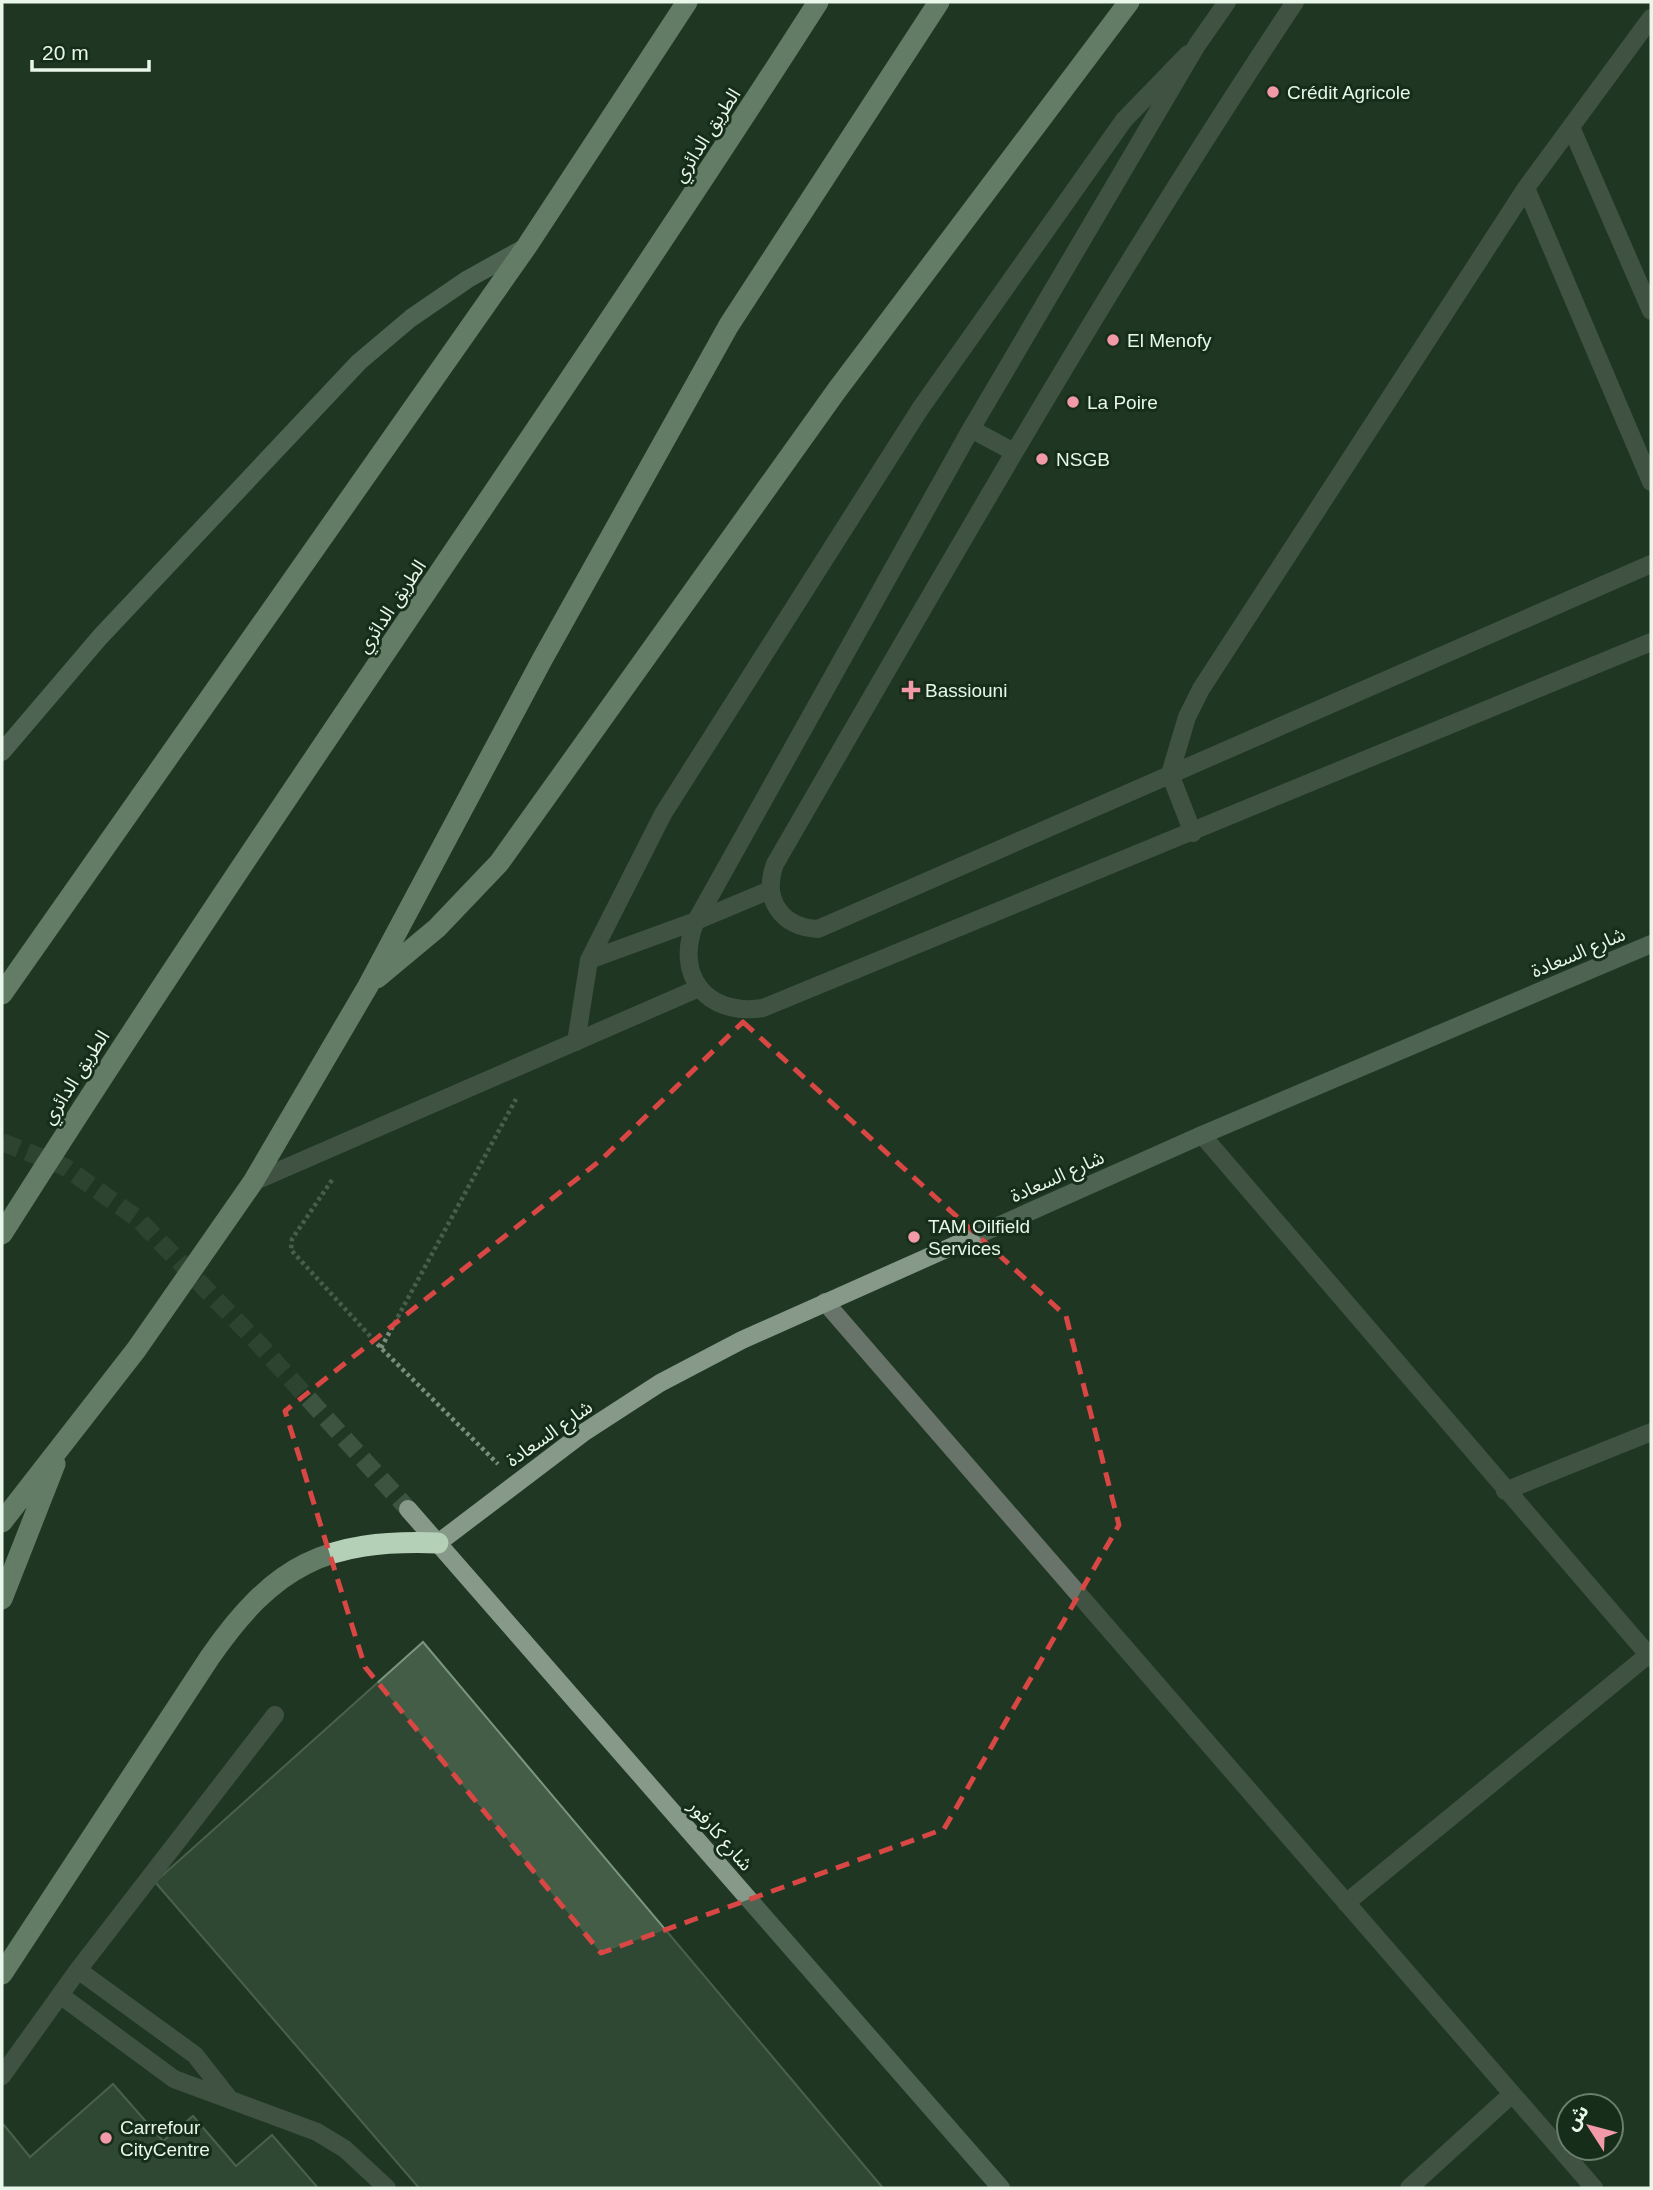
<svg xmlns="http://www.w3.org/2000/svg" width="1653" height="2190" font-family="Arial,'Noto Sans Arabic',sans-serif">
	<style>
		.building { fill: #445d47; stroke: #7b967e; stroke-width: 2 }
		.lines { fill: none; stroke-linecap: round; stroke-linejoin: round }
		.secondary-tunnel { stroke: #3d5441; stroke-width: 18; stroke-dasharray: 18 9; stroke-linecap: butt }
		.path { stroke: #7b8e7d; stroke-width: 4.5; stroke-dasharray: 3.5 3.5; stroke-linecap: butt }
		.lane { stroke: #687469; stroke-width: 18 }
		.street { stroke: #687469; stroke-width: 18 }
		.secondary { stroke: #879989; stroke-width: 18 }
		.highway { stroke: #b4d1b8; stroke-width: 21 }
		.marked { fill: none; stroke: #d94745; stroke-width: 5; stroke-dasharray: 14 9; stroke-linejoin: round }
		.poi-dot { fill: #f39aa9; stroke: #152d19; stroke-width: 2.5 }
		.labels { text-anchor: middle; stroke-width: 6; stroke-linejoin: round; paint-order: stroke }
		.poi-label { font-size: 19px; fill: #e9f7ea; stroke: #152d19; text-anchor: start }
		.street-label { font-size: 19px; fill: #e9f7ea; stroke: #152d19 }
	</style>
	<rect width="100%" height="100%" fill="#1f3723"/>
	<path class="building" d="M423,1642L883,2188H419L155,1882Z
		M113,2084L163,2141L193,2116L236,2166L272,2135L318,2188H2V2127L4,2125L30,2157Z"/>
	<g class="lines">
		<path class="secondary-tunnel" d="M2,1142L65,1167L138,1219L259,1344L408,1509"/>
		<path class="path" d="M332,1180L292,1239L291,1250L381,1348L498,1464
			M381,1348L516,1099"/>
		<path class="lane" d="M589,960L696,921L770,890
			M576,1042L589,960L663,814L920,409L1124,120L1188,54
			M78,1970L195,2055L228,2097
			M60,1995L174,2079L317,2132L345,2149L387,2188
			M2,2076L78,1970L275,1715"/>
		<path class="street" d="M1227,2L1197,45L971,429L696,921C673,974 706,1017 763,1008L1651,642
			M1295,2C1109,281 943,574 775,864C762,899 781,927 818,929L1651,564
			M1571,127L1651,311
			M1526,188L1651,482
			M971,429L1014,452
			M1193,833L1170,774L1187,717L1201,689L1526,188L1651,18
			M1202,1135L1651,1658
			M253,1182L699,988
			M825,1302L1594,2188
			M1505,1491L1651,1432
			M1346,1903L1648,1655
			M1409,2188L1512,2094"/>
		<path class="secondary" d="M2,752L100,637L359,362L411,318L468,279L524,248
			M408,1509L1001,2188
			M438,1543L583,1433L660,1383L742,1340L1202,1135L1651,944"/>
		<path class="highway" d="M377,978L437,928L499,863L837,390L1129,2
			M2,994L527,246L687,2
			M2,1234C265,818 552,417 818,2
			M2,1522L136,1350L253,1182L368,986L543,658L729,325L939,2
			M2,1599L55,1464
			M2,1974L210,1657C274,1565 325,1539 438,1543"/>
	</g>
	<path d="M0 0H1653V2190H0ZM743,1022L1066,1316L1119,1525L944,1829L601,1953L365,1667L285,1411L602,1159Z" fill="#1f3723" fill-opacity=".55" fill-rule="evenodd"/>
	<path class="marked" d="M743,1022L1066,1316L1119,1525L944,1829L601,1953L365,1667L285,1411L602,1159Z"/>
	<g class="poi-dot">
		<circle cx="1273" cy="92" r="7"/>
		<circle cx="1113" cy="340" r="7"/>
		<circle cx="1073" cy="402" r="7"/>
		<circle cx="1042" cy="459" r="7"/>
		<path d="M907.5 679.5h7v7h7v7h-7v7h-7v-7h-7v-7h7z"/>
		<circle cx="914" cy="1237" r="7"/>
		<circle cx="106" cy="2138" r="7"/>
	</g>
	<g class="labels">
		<g class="poi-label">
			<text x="1287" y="99">Crédit Agricole</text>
			<text x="1127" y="347">El Menofy</text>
			<text x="1087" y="409">La Poire</text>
			<text x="1056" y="466">NSGB</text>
			<text x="925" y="697">Bassiouni</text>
			<text x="928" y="1233">TAM Oilfield<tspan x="928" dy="22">Services</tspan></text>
			<text x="120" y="2134">Carrefour<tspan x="120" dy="22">CityCentre</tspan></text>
		</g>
		<g class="street-label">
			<text transform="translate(706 135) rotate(-57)" y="7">الطريق الدائري</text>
			<text transform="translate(391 606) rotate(-56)" y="7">الطريق الدائري</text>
			<text transform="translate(1578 952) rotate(-23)" y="7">شارع السعادة</text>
			<text transform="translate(75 1077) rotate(-57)" y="7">الطريق الدائري</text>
			<text transform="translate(1057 1176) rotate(-24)" y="7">شارع السعادة</text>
			<text transform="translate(549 1433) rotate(-35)" y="7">شارع السعادة</text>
			<text transform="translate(721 1835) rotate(49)" y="7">شارع كارفور</text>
		</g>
	</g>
	<rect width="1653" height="2190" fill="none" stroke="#e9f7ea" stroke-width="7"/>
	<g transform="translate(1590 2127) rotate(306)"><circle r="33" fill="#152d19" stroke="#6a7e6d" stroke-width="2"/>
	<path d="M0-5L12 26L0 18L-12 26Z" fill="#f39aa9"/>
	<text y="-10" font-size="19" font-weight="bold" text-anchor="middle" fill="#e9f7ea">ش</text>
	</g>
	<path d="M32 60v10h117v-10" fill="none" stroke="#e9f7ea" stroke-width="3.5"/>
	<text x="42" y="60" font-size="21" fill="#e9f7ea" stroke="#152d19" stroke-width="5" paint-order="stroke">20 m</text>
</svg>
